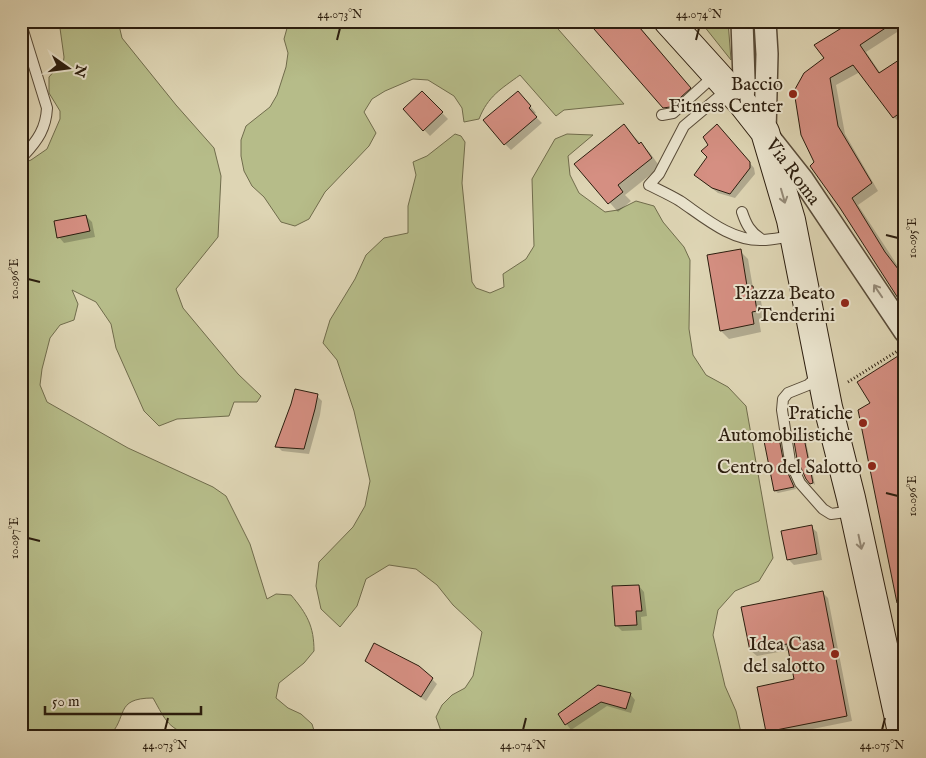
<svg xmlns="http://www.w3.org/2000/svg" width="926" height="758" font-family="'IM FELL English',serif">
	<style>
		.green { fill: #b6bc89; stroke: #706c4c }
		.shadow { fill: #0003 }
		.building { fill: #d58f82; stroke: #2b1d0e }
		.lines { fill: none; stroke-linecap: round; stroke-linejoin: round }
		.lane-casing { stroke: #584b38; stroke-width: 12 }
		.street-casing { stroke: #584b38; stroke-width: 24 }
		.secondary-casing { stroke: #2b1d0e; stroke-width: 30 }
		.path { stroke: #2b1d0e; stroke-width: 3; stroke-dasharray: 1 2.5; stroke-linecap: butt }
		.lane { stroke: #eae4ce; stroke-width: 10 }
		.street { stroke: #eae4ce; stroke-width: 21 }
		.secondary { stroke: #eae4ce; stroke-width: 28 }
		.oneway { stroke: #948a78 }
		.ticks { fill: none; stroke: #2b1d0e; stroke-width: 2 }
		.poi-dot { fill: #8f2418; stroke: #eae4ce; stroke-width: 2 }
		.labels { text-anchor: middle; stroke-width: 4; stroke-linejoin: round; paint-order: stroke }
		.poi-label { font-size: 19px; fill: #2b1d0e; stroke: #eae4ce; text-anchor: end }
		.street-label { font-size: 19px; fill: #2b1d0e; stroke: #eae4ce }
		.neatline { fill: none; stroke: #2b1d0e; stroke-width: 2 }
		.ticks-label { font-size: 12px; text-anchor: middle; fill: #2b1d0e }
	</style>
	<rect width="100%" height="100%" fill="#ded5b4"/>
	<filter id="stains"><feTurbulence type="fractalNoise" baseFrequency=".004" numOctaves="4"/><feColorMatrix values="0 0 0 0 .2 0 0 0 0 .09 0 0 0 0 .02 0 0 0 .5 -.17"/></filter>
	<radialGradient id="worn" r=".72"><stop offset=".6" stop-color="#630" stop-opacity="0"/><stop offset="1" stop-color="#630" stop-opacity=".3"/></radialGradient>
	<path class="green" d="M59,21H118L122,38L176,105L214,148L221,176L218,237L176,289L183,308L238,374L261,396L257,402H234L229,416L177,419L159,426L144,411L116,348L111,324L96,302L72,290L78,304L74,320L60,325L50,338L42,369L40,385L47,402L128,448L213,487L226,496L250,544L267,599L276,594L291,595C307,614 314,626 314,651L304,663L279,683L276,698L288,708L301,714L312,724L316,737H195C168,729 166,721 153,698C113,698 129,718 108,737H21V164L31,160L47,149L60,119V111L49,93V77L56,69L63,65L64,57Z
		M289,21H551L624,104L564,110L556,116L520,75C501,89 488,96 479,119L464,122L462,108L454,96L428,80L413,79L385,91L372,99L364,112L376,133L369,146L325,192L309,219L295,226L281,222L264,197L252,186L244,171L241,156V140L246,126L270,107L277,95L286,67L288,53L284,39Z
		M700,21H728L731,60Z
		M455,134L461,136L465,142L462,183L472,282L476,288L490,293L504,287L503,274L526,259L534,246L532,179L555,139L567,134L593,135L568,156L570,175L579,193L605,212L618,210L636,201L654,206L663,222L684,247L690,260L689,329L693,355L706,375L728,387L746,406L773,558L759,581L735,591L718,610L713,635L725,686L736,711L742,737H440L441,731L436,717L442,705L452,695L465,688L473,676L482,632L453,605L437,585L416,569L389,565L366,579L357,606L340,627L321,609L316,586L319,562L353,527L365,506L370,481L354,411L337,360L323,343L330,320L355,279L366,255L384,238L408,233V206L416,175L413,162L427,156Z"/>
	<path class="shadow" d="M588,21H635L697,96L671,115Z
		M832,21H902L905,27L866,52L881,74L905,58V121L901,124L894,117L860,72L836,85L845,134L878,191L858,205L905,277V306L841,207L816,162L826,58L839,31Z
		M422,92L448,119L430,136L404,109Z
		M524,98L536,113L533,114L542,123L511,150L505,144Z
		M624,126L650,153L660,167L625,195L631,201L618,212L576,164Z
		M722,130L754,168L755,174L735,198L718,193L701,180L709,157L710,145Z
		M905,195V212L897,201Z
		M86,216L92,222L95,237L64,243L59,237Z
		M740,251L748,259L753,288L760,295L764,319L759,320L761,332L729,339L721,331Z
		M897,358L905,365V629L860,410L871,403Z
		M317,396L322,401L320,415L309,454L282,451L277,446Z
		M803,434L805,437L815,485L807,479Z
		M779,439L782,442L786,467L796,489L778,493L775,491Z
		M811,527L817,532L822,560L794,565L788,559Z
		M639,586L644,592L647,616L641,617L642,630L622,631L616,625Z
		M822,592L828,598L852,721L773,737L767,732L796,680L790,650L757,656L751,651Z
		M367,661L432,679L437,684L426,701L372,666Z
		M598,686L630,694L635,700L631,713L607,706L571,730L559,714Z"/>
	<path class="building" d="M587,21H634L691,88L670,107L663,108Z
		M853,21H896L860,45L879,73L905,56V117L901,112L893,118L853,65L830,78L838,126L872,183L852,198L885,252L905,278V309L840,208L810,166L814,162L801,135L794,91L804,73L824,58L814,45Z
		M422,91L443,112L423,131L403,109Z
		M518,91L531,106L529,108L537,117L504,145L483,120Z
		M624,124L639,144L641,142L652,158L618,185L623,192L608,204L574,164Z
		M717,124L750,162V168L730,194L712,188L694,175L707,157L701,151L708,145L703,137Z
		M86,215L90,231L57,238L54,221Z
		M741,249L747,286H753L757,311L752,312L754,324L720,331L707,255Z
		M898,356L905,367V602L897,603L858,410L870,403L857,382Z
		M295,389L318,394L315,409L304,449L275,447L291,404Z
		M803,433L813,483L810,484L806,479L797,459L793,435Z
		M779,438L784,464L794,487L774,491L764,441Z
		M812,525L817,554L787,560L781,531Z
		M639,585L642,611H636L637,625L615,626L612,586Z
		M823,591L847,716L766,732L757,687L794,679L787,644L750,651L741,607Z
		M374,643L419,666L433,678L421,697L365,661Z
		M598,685L631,693L626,709L601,702L565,725L558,714Z"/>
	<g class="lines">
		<g class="lane-casing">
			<path id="lane" d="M21,24L47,108C46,128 38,140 24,155L21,156
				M728,89L684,126L659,174L649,185C659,190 670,195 680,201C705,218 731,241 762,240C773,240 783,237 793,236
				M662,115L673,113L715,75
				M742,212C746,224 750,232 761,239
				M818,376L808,385L788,393L783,399L782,410L790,461L800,483L823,509L831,514L853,511"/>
		</g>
		<g class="street-casing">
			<path id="street" d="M742,21L744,80L743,104
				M765,21L767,54L765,132L803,180L905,332"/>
		</g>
		<g class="secondary-casing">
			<path id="secondary" d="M668,21L743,104L765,132L791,220L828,407L851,498L903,737"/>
		</g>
		<path class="path" d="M639,21L644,27
			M848,382L899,350L905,359"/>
		<use href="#lane" class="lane"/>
		<use href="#street" class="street"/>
		<use href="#secondary" class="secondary"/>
	</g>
	<defs><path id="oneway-shaft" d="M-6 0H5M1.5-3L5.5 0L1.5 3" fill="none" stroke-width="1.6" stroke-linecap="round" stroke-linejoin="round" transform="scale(1.25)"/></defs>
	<g class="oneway">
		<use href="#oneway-shaft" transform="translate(783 196) rotate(74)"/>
		<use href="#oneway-shaft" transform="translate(878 291) rotate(-124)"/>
		<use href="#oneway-shaft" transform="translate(860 542) rotate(78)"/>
	</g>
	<path class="ticks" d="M337,40L340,28M696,40L699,28M886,235L898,238M28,279L40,282M886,493L898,496M28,538L40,541M165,730L168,718M523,730L526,718M882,730L885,718"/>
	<g class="poi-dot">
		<circle cx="793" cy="94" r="5"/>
		<circle cx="845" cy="303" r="5"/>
		<circle cx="863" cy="423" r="5"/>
		<circle cx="872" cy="466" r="5"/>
		<circle cx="835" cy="654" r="5"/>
	</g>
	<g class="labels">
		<g class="poi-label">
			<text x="783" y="90">Baccio<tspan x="783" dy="22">Fitness Center</tspan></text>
			<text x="835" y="299">Piazza Beato<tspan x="835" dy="22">Tenderini</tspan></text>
			<text x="853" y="419">Pratiche<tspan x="853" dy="22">Automobilistiche</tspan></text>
			<text x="862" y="473">Centro del Salotto</text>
			<text x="825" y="650">Idea Casa<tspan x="825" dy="22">del salotto</tspan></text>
		</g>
		<g class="street-label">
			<text transform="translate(794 171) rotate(53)" y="7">Via Roma</text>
		</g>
	</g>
	<rect width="926" height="758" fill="none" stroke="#ded5b4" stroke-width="55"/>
	<g transform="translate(68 68) rotate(104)" stroke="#eae4ce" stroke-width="4" paint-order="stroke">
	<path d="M0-4L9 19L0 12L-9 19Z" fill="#2b1d0e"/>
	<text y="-8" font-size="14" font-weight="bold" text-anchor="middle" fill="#2b1d0e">N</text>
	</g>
	<path d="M45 706v8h156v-8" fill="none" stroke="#2b1d0e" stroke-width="2.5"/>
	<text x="52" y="706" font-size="15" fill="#2b1d0e" stroke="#eae4ce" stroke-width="4" paint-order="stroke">50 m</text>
	<rect x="28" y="28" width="870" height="702" class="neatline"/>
	<g class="ticks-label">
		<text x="340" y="18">44.073°N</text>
		<text x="699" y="18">44.074°N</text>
		<text transform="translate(912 238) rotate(-90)" y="4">10.095°E</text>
		<text transform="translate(14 279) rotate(-90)" y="4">10.096°E</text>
		<text transform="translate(912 496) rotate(-90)" y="4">10.096°E</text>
		<text transform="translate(14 538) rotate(-90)" y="4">10.097°E</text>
		<text x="165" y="749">44.073°N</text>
		<text x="523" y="749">44.074°N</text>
		<text x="882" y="749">44.075°N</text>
	</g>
	<rect width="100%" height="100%" filter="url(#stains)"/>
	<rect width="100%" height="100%" fill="url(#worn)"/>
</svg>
